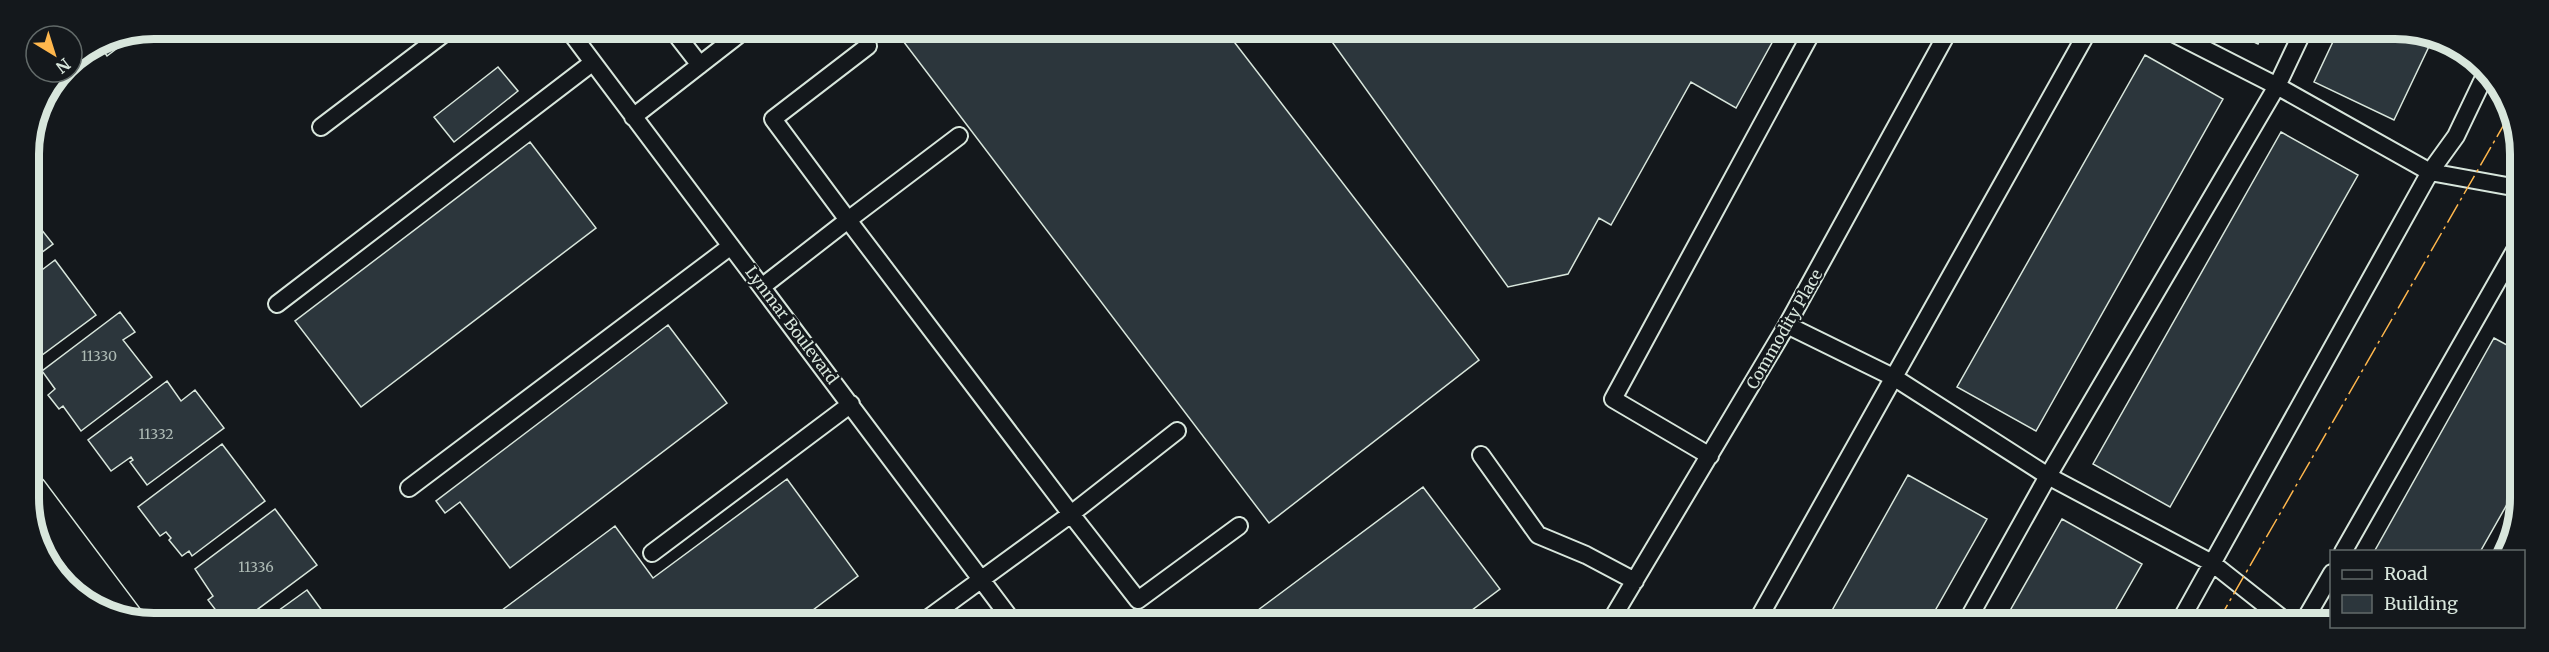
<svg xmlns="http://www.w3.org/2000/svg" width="2549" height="652" font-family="Merriweather,serif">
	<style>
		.building { fill: #2c363c; stroke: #d8e6dc; stroke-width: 1.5 }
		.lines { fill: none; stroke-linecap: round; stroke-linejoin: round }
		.service-casing { stroke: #d8e6dc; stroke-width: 20 }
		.minor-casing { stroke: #d8e6dc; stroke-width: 36 }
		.service { stroke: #14181c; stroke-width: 16 }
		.minor { stroke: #14181c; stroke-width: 33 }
		.power { stroke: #ffb74d; stroke-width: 1.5; stroke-dasharray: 21 4.5 3 4.5; stroke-linecap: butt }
		.labels { text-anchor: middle; stroke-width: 4.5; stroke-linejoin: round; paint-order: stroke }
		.number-label { font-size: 14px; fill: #adbab4 }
		.street-label { font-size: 16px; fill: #d8e6dc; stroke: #14181c }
		.rim { fill: none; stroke: #d8e6dc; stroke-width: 8 }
	</style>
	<rect width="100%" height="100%" fill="#14181c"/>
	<path class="building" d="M894,29L1225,30L1479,360L1269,523Z
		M1336,30H1779L1736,108L1691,82L1611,225L1599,218L1568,274L1508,287L1330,39Z
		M140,31L107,56L98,43L106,38Z
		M2231,31H2264L2258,44Z
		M2338,31H2420L2433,38L2394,120L2314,82Z
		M2145,55L2223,99L2036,431L1957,387Z
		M498,67L518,91L454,142L434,117Z
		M2281,132L2358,175L2170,507L2093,464Z
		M530,142L596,228L361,407L295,321Z
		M29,214L53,244L29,262Z
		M55,260L96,315L30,364V279Z
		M120,312L135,332L123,340L152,377L81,431L63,406L59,409L48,395L55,389L42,371Z
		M668,325L727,403L510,568L460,502L445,513L436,501Z
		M2494,338L2518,351V485L2480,552H2374Z
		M167,381L181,401L195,390L224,428L147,485L130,462L133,460L131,457L111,471L88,440Z
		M222,444L265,501L192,556L189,551L182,556L169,540L171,538L166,532L160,536L138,507Z
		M1908,475L1987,519L1928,623H1825Z
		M787,479L858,576L797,622L492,621L490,619L615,526L653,578Z
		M1423,487L1500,589L1456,622H1242Z
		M275,509L317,565L242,621H224L208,600L213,596L195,569Z
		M2062,519L2142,564L2108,623H2003Z
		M307,590L326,616L319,621H264Z"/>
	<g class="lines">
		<g class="service-casing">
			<path id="service" d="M568,29L1013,622
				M672,29L700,65
				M2169,31L2277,86L2430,172L2518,188
				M868,46L773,119L848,220L959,136
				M633,117L746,29
				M321,127L450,29
				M763,286L848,220L1071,514L923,622
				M277,304L592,63
				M1787,325L1895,378L2048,476L2212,563L2288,623
				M1177,431L1071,514L1138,600L1239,526
				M1481,455L1538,535L1586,555L1635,581
				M1710,456L1613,399L1813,30
				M409,488L731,246
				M2343,552L2518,245
				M652,553L851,404
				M1610,622L1787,325L1949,30
				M1756,623L2088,31
				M1966,623L2048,476L2277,86L2303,31
				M2179,623L2430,172L2456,136L2487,71
				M2303,623L2332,573"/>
		</g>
		<g class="minor-casing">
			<path id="minor" d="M31,492L127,620"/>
		</g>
		<use href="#service" class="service"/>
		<use href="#minor" class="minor"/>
		<path class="power" d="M2217,623L2510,114"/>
	</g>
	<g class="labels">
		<g class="number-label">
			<text x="99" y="361">11330</text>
			<text x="156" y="439">11332</text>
			<text x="256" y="572">11336</text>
		</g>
		<g class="street-label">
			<text transform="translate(792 325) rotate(53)" y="6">Lynmar Boulevard</text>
			<text transform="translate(1784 329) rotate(-60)" y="6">Commodity Place</text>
		</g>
	</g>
	<path d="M0 0H2549V652H0ZM154 39H2395A115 115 0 0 1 2510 154V498A115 115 0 0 1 2395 613H154A115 115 0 0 1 39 498V154A115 115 0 0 1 154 39Z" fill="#14181c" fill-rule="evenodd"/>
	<path class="rim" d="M154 39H2395A115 115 0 0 1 2510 154V498A115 115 0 0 1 2395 613H154A115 115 0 0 1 39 498V154A115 115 0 0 1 154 39Z"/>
	<rect x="2330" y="550" width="195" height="78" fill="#14181c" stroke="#626a69" stroke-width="1.5"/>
	<rect x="2342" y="570" width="30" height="9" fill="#14181c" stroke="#626a69" stroke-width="1.5"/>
	<text x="2384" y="580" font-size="18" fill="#d8e6dc">Road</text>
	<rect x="2342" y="595" width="30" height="18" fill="#2c363c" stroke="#626a69" stroke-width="1.5"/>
	<text x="2384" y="610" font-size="18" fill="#d8e6dc">Building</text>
	<g transform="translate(54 54) rotate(142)"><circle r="28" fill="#14181c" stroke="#626a69" stroke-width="1.5"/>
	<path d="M0-4.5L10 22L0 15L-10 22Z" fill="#ffb74d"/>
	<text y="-9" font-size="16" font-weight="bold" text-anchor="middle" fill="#d8e6dc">N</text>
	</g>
</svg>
